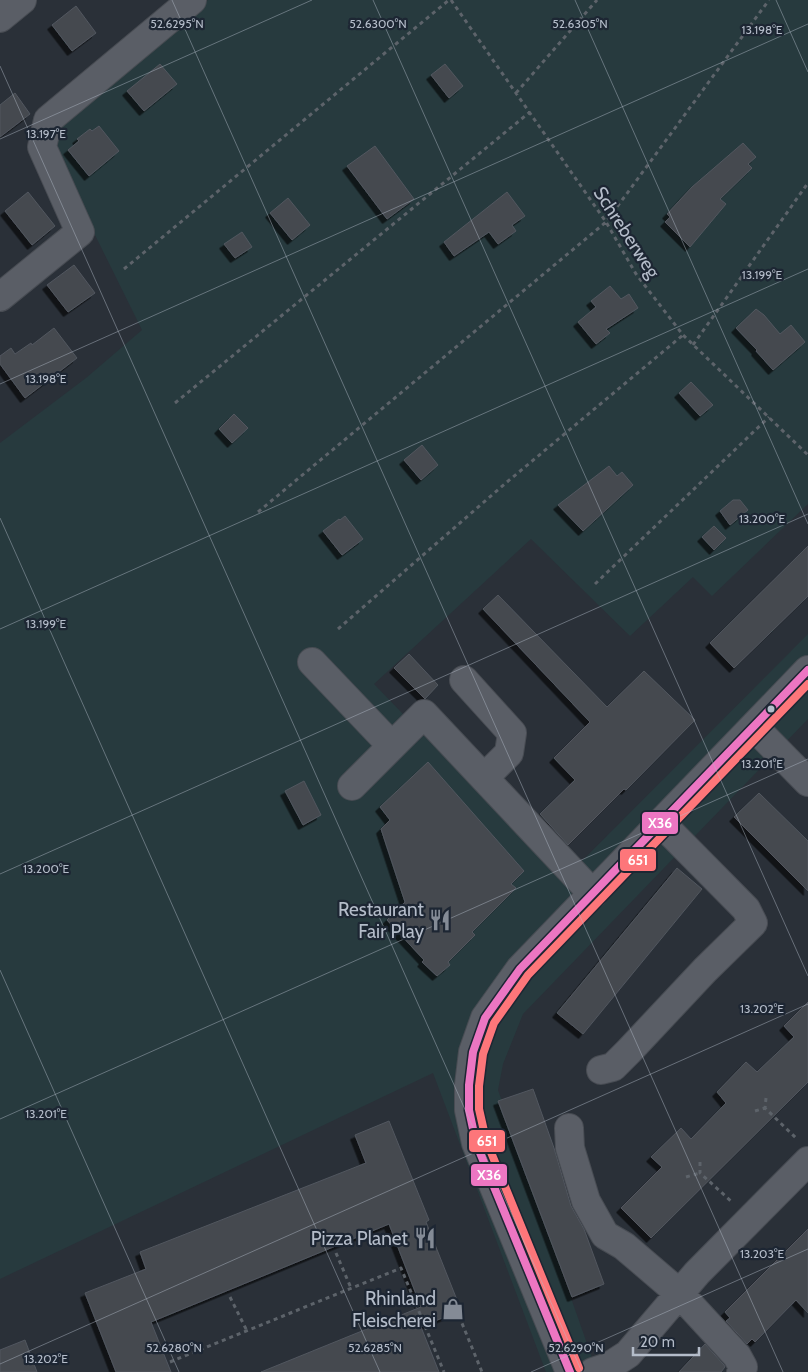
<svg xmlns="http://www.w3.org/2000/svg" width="808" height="1372" font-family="Cabin,sans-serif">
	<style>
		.green { fill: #273a3e }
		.building { fill: #444950; stroke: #52575f; filter: url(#shadow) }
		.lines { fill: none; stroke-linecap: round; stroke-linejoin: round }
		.minor-casing { stroke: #484c53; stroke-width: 30 }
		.path { stroke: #5d636a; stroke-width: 3; stroke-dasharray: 4 4; stroke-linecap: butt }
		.minor { stroke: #5a5e66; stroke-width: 28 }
		.bus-1-casing { stroke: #1d2633; stroke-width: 11 }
		.bus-2-casing { stroke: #1d2633; stroke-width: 11 }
		.bus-1 { stroke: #ec76c2; stroke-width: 8 }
		.bus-2 { stroke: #fd767a; stroke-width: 8 }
		.ticks { fill: none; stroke: #b4bcc9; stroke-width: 1; stroke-opacity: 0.45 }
		.bus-dot { fill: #b4bcc9; stroke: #1d2633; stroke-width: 2 }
		.labels { text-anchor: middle; stroke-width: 4.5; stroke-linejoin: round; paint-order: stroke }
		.street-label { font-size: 19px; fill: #b4bcc9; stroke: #1d2633 }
		.poi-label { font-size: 19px; fill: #b4bcc9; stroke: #1d2633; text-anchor: end }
		.ticks-label { font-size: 12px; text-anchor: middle; fill: #b4bcc9; stroke: #1d2633; stroke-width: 4.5; stroke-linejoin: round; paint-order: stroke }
		.line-badge { stroke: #1d2633; stroke-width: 2 }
		.badge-label { font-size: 14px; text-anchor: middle; font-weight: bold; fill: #fff }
	</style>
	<defs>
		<filter id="shadow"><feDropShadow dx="-4.5" dy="4.5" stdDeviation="0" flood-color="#0009"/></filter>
	</defs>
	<rect width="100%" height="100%" fill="#2a3038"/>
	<path class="green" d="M208,0H808V504L712,596L693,577L630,636L531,539L374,684L563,880L808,634V719L523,1014L503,1064L498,1090L597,1372H546L433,1073L0,1279V443L86,378L142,330L53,150L56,126Z"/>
	<path class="building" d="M76,6L96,33L72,51L52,25Z
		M160,64L177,84L144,111L127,91Z
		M445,64L463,86L449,98L431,75Z
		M15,93L30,114L0,137V105Z
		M99,126L119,151L89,176L68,150L79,141L77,139L90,129L92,131Z
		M743,143L756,157L748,164L752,168L720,199L726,204L690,247L665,222L670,217L667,214L692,187Z
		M375,146L414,199L387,219L347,166Z
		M28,192L55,226L32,245L5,211Z
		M507,192L525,216L512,225L516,231L498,244L489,232L454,256L444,242Z
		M288,198L310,225L292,240L270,213Z
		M242,232L252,247L235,258L224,244Z
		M74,265L95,293L68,312L47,285Z
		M610,286L621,299L629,294L638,308L606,329L610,333L596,344L578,322L596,307L591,301Z
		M756,309L764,315L780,334L791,325L805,342L773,370L756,351L757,350L736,328Z
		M54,328L77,358L25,398L0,364V356L11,348L15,354L31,343L32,345Z
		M691,382L713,405L700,416L679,393Z
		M234,414L248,428L232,443L219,429Z
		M422,445L438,465L421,480L404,460Z
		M609,466L617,476L622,472L633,485L583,531L558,505Z
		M733,500H740L748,510L730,525L720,511Z
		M345,516L363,539L342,555L323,531L339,519L340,520Z
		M714,526L726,538L714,550L702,537Z
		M808,546V596L734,668L710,643Z
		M498,595L607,707L644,671L695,720L626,790L624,789L568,845L540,814L575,780L554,758L590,722L483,609Z
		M409,654L438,685L425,699L394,668Z
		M428,762L524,871L511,884L516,888L472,932L475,935L448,962L450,965L437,976L422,962L424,960L387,920L405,902L381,829L390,820L380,807Z
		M304,781L321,815L303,825L285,791Z
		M759,793L808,841V891L734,817Z
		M677,868L702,889L583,1034L557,1013Z
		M808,1002V1082L651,1238L621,1208L662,1167L651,1157L681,1128L691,1139L726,1103L717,1092L746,1062L757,1072L794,1037L784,1026Z
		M533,1089L554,1148L571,1206L584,1229L604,1284L572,1297L498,1101Z
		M389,1121L429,1220L426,1222L461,1310L421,1327L439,1372H261L421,1307L389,1224L151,1322L171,1372H116L85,1293L146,1269L140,1252L366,1163L355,1135Z
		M808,1229V1313L796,1300L755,1342L752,1339L747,1344L726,1321L730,1318L725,1312Z
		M25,1340L37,1372H0V1350Z
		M705,1344L724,1365L725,1367L721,1372H679Z"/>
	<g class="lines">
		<g class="minor-casing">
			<path id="minor" d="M0,18L22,0
				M0,297L80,232L42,147L48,120L192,0
				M312,662L392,746
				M464,680L512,733L509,753L484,778
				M754,727L808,782
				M352,786L424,714L593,894
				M601,1070L613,1067L629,1051L705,970L753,923L746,909L661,823
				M569,1128L570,1148L586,1201L605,1235L624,1246L679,1293L737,1356L743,1367L741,1372
				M570,1372L476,1143L469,1110V1085L473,1052L485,1018L520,969L808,670
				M593,1372L608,1367L628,1354L697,1273L808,1161"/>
		</g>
		<path class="path" d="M451,0L606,222L636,274L683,335L808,455
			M516,93L597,0
			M124,269L449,0
			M693,345L808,183
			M175,403L530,112
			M258,512L606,222L769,0
			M595,584L769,417
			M338,629L507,482L683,335
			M766,1098L765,1108L797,1139
			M755,1111L765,1108
			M700,1162V1173L732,1202
			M686,1177L700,1173
			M336,1253L351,1288
			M230,1297L247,1331
			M459,1316L482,1372
			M170,1362L401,1268L444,1372"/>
		<use href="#minor" class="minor"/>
		<g class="bus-1-casing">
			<path id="bus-1" d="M570,1372L476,1143L469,1110V1085L473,1052L485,1018L520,969L808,670"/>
		</g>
		<g class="bus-2-casing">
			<path id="bus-2" d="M579,1368L486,1140L479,1109V1086L483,1054L494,1023L528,975L808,684"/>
		</g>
		<use href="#bus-1" class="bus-1"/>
		<use href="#bus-2" class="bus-2"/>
	</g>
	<path class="ticks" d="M172,0L783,1372M373,0L808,976M575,0L808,524M776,0L808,72M0,66L582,1372M0,139L312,0M0,384L808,24M0,518L380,1372M0,629L808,269M0,874L808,514M0,970L179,1372M0,1119L808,759M0,1364L808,1004M531,1372L808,1249"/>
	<defs>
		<g id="restaurant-bare" transform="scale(1.725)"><path d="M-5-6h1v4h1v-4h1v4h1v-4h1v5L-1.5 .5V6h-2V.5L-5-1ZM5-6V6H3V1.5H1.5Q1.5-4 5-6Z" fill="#848b96" stroke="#1d2633" stroke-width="2.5" paint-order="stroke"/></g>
		<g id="shop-bare" transform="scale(1.725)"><path d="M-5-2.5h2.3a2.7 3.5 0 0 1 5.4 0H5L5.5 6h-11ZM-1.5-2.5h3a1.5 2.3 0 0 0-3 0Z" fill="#848b96" stroke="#1d2633" stroke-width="2.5" paint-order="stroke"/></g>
	</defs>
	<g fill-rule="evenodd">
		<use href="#restaurant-bare" x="440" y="920"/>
		<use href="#restaurant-bare" x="425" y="1238"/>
		<use href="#shop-bare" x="453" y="1309"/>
	</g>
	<circle class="bus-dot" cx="771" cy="709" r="4.5"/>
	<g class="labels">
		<g class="street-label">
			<text transform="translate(627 232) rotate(57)" y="7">Schreberweg</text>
		</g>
		<g class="poi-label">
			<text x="424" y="916">Restaurant<tspan x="424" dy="22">Fair Play</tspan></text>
			<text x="408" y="1245">Pizza Planet</text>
			<text x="436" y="1305">Rhinland<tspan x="436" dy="22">Fleischerei</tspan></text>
		</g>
	</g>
	<g class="ticks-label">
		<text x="177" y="28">52.6295°N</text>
		<text x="378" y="28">52.6300°N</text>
		<text x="580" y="28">52.6305°N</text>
		<text x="762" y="34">13.198°E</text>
		<text x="46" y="138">13.197°E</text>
		<text x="762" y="279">13.199°E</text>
		<text x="46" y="383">13.198°E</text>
		<text x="762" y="523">13.200°E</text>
		<text x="46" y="628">13.199°E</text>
		<text x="762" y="768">13.201°E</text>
		<text x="46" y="873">13.200°E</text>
		<text x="762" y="1013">13.202°E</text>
		<text x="46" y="1118">13.201°E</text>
		<text x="762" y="1258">13.203°E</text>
		<text x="174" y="1352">52.6280°N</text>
		<text x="375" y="1352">52.6285°N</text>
		<text x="576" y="1352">52.6290°N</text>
		<text x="46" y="1363">13.202°E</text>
	</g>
	<g class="line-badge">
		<rect x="641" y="811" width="38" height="24" rx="5" fill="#ec76c2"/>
		<rect x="619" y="848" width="38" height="24" rx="5" fill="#fd767a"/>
		<rect x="468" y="1129" width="38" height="24" rx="5" fill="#fd767a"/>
		<rect x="470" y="1163" width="38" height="24" rx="5" fill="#ec76c2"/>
	</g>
	<g class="badge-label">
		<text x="660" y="828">X36</text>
		<text x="638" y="865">651</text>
		<text x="487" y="1146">651</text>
		<text x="489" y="1180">X36</text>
	</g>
	<path d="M633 1347v8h66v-8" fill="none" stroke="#b4bcc9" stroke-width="2.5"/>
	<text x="640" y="1347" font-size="15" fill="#b4bcc9" stroke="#1d2633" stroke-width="4" paint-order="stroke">20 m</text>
</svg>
